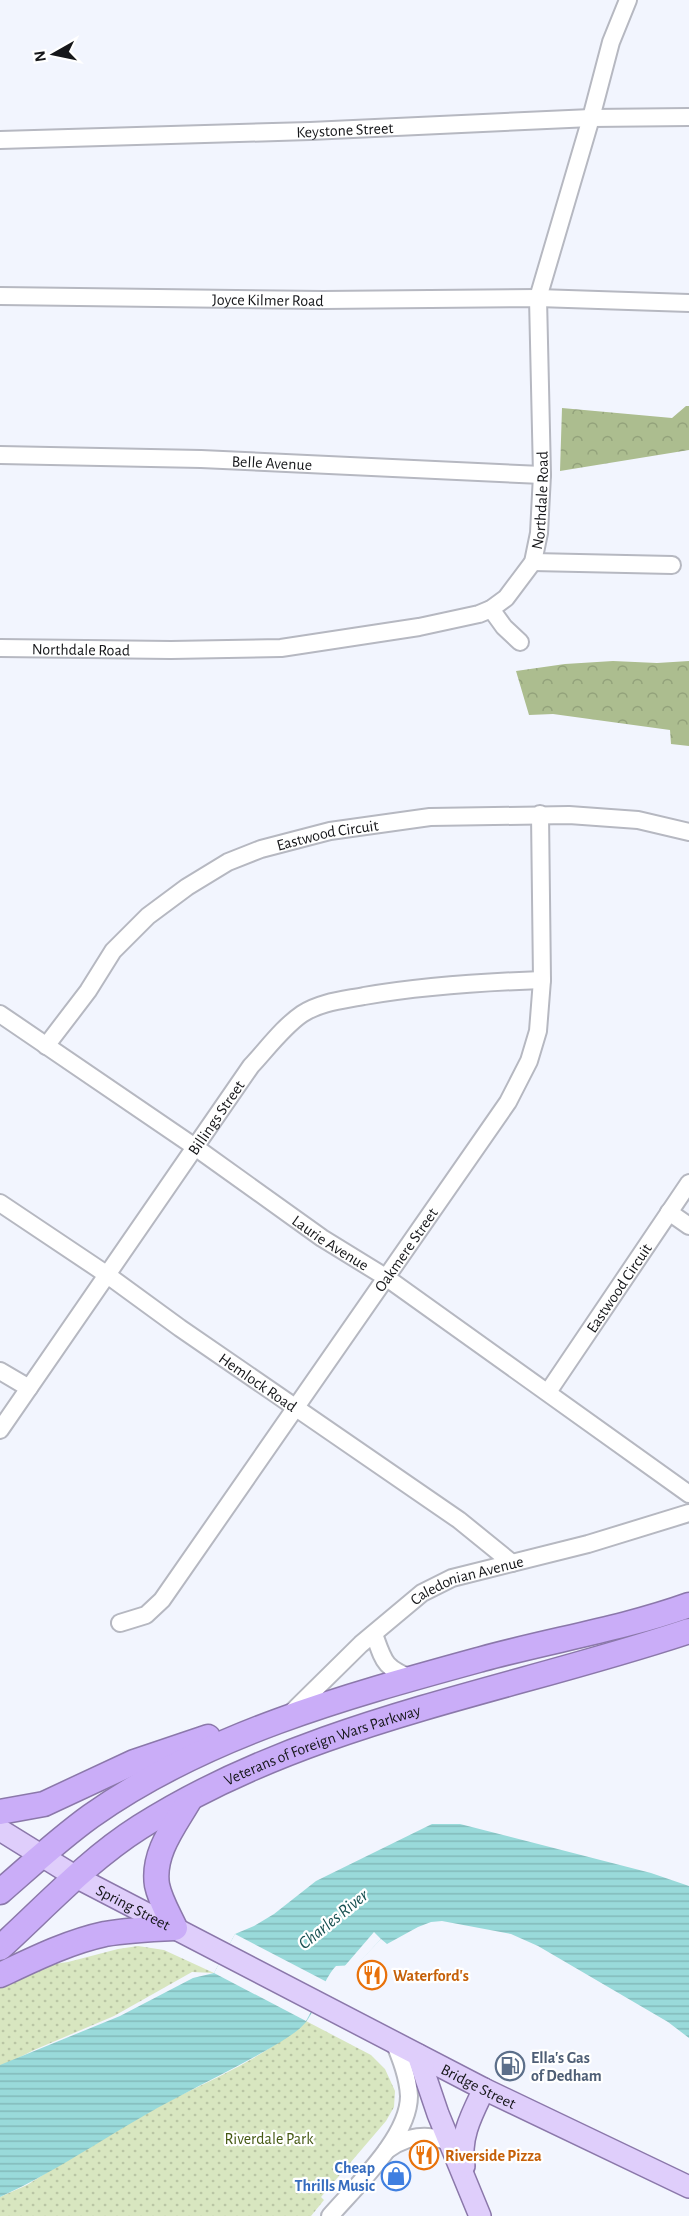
<svg xmlns="http://www.w3.org/2000/svg" width="689" height="2216" font-family="'Alegreya Sans',sans-serif">
	<style>
		.grass { fill: url(#grass-dots) }
		.forest { fill: url(#forest-crowns) }
		.water { fill: url(#water-rules) }
		.pier { fill: #f2f5fe }
		.lines { fill: none; stroke-linecap: round; stroke-linejoin: round }
		.minor-casing { stroke: #b6b8c1; stroke-width: 20 }
		.major-casing { stroke: #8b78aa; stroke-width: 24 }
		.highway-casing { stroke: #8b78aa; stroke-width: 27 }
		.minor { stroke: #fff; stroke-width: 16 }
		.major { stroke: #dfcefb; stroke-width: 21 }
		.highway { stroke: #caadf8; stroke-width: 24 }
		.labels { text-anchor: middle; stroke-width: 4.5; stroke-linejoin: round; paint-order: stroke }
		.street-label { font-size: 16px; fill: #16171a; stroke: #fff }
		.food-label { font-size: 16px; font-weight: bold; fill: #c56008; stroke: #fff; text-anchor: start }
		.service-label { font-size: 16px; font-weight: bold; fill: #4e5e75; stroke: #fff; text-anchor: start }
		.park-label { font-size: 16px; fill: #455913; stroke: #fff }
		.shop-label { font-size: 16px; font-weight: bold; fill: #366cbe; stroke: #fff; text-anchor: end }
		.water-label { font-size: 18px; font-style: italic; fill: #175051; stroke: #fff }
	</style>
	<defs>
		<pattern id="grass-dots" width="8" height="8" patternUnits="userSpaceOnUse" patternTransform="scale(1.5)"><rect width="8" height="8" fill="#d8e6c0"/><path d="M2 2h.1M6 6h.1" fill="none" stroke="#b9c5a4" stroke-width="1.8" stroke-linecap="round"/></pattern>
		<pattern id="forest-crowns" width="20" height="18" patternUnits="userSpaceOnUse" patternTransform="scale(1.5)"><rect width="20" height="18" fill="#acbd8f"/><path d="M2 6a3 3 0 1 1 6 0M12 15a3 3 0 1 1 6 0" fill="none" stroke="#93a27b"/></pattern>
		<pattern id="water-rules" width="6" height="5" patternUnits="userSpaceOnUse" patternTransform="scale(1.5)"><rect width="6" height="5" fill="#99dada"/><path d="M0 2.5h6" fill="none" stroke="#83baba"/></pattern>
	</defs>
	<rect width="100%" height="100%" fill="#f2f5fe"/>
	<path class="grass" d="M138,1946L164,1950L214,1973L192,1972L114,2016L34,2050L12,2061L0,2070V1981L47,1965L68,1962L118,1949Z
		M306,2021L371,2055L385,2069L395,2091L394,2107L386,2121L321,2197L324,2200L311,2216H0V2197L27,2185C77,2154 128,2122 181,2095C224,2074 269,2054 306,2021Z"/>
	<path class="forest" d="M686,406H689V450L560,471L562,408L672,418Z
		M613,661L657,663L689,661V746L671,744L670,730L553,714L529,715L516,671L565,664Z"/>
	<path class="water" d="M432,1824H460L651,1873L689,1886V2038L668,2022L538,1946L511,1934L442,1921L431,1922L418,1927L387,1944L381,1939L356,1965L336,1966C321,1982 319,2005 306,2022C295,2035 278,2043 265,2051C237,2067 208,2081 180,2096C119,2127 62,2169 0,2197V2065L120,2016L193,1978L214,1973L235,1934L254,1926L274,1914L316,1881Z"/>
	<path class="pier" d="M374,1932L381,1939L354,1968H343Z
		M235,1934L327,1982L306,2021L214,1973Z"/>
	<g class="lines">
		<g class="minor-casing">
			<g id="minor">
				<path id="s1" d="M0,140L310,131L591,118L689,117"/>
				<path id="s2" d="M0,296L323,300L538,298L689,303"/>
				<path id="s3" d="M0,455L201,459L542,475"/>
				<path d="M533,562L672,565"/>
				<path d="M491,609L504,627L520,642"/>
				<path id="s4" d="M0,648L171,650L281,648L419,627L479,614L491,609L506,598L533,562L539,533L542,475L538,298L591,118L611,42L628,0"/>
				<path id="s5" d="M0,1014L195,1147L322,1238L387,1278L689,1494"/>
				<path id="s6" d="M46,1046L88,991L113,951L148,916L187,887L228,862L261,849L330,831L430,817L569,815L638,820L689,832"/>
				<path id="s7" d="M0,1203L106,1274L180,1328L459,1520L512,1563"/>
				<path d="M669,1212L689,1226"/>
				<path d="M0,1371L29,1388"/>
				<path id="s8" d="M548,1392L689,1183"/>
				<path id="s9" d="M0,1430L251,1066C267,1049 283,1027 302,1014C320,1002 344,1000 364,996C423,986 482,982 542,980"/>
				<path id="s10" d="M120,1623L146,1615L162,1600L508,1102L529,1061L538,1031L542,980L540,814"/>
				<path d="M374,1634C384,1662 384,1668 413,1679"/>
				<path id="s11" d="M290,1714L361,1644L422,1593L452,1578L588,1544L689,1513"/>
				<path d="M387,2150C406,2136 428,2132 450,2143"/>
				<path d="M330,2216C356,2186 409,2137 409,2096C408,2077 401,2059 394,2042"/>
			</g>
		</g>
		<g class="major-casing">
			<g id="major">
				<path id="s12" d="M0,1830L76,1877L484,2089L689,2187"/>
				<path d="M418,2055L438,2114L480,2216"/>
				<path d="M464,2166C459,2137 472,2114 484,2089"/>
			</g>
		</g>
		<g class="highway-casing">
			<g id="highway">
				<path d="M0,1812L44,1804L134,1762L208,1737"/>
				<path d="M0,1892C30,1866 59,1839 91,1816C207,1734 347,1696 482,1659C551,1640 622,1629 689,1605"/>
				<path id="s13" d="M0,1948C45,1907 88,1860 140,1827C305,1722 506,1692 689,1631"/>
				<path d="M0,1975C34,1959 68,1942 105,1934C128,1930 151,1929 175,1928C169,1915 160,1900 157,1885C152,1853 175,1825 190,1799"/>
			</g>
		</g>
		<use href="#minor" class="minor"/>
		<use href="#major" class="major"/>
		<use href="#highway" class="highway"/>
	</g>
	<defs>
		<g id="restaurant-ring" transform="scale(1.5)"><circle r="9.5" fill="#fff" stroke="#e8710a" stroke-width="1.5"/><path d="M-5-6h1v4h1v-4h1v4h1v-4h1v5L-1.5 .5V6h-2V.5L-5-1ZM5-6V6H3V1.5H1.5Q1.5-4 5-6Z" fill="#e8710a"/></g>
		<g id="fuel-ring" transform="scale(1.5)"><circle r="9.5" fill="#fff" stroke="#5c6f8a" stroke-width="1.5"/><path d="M-5.5-6h7V0h2V4h1.3V-2.5L3-4.5l.8-.8L6-3V5H2.5V1h-1V6h-7ZM-4.2-4.7v3.2H.2V-4.7Z" fill="#5c6f8a"/></g>
		<g id="shop-ring" transform="scale(1.5)"><circle r="9.5" fill="#fff" stroke="#3f7fe0" stroke-width="1.5"/><path d="M-5-2.5h2.3a2.7 3.5 0 0 1 5.4 0H5L5.5 6h-11ZM-1.5-2.5h3a1.5 2.3 0 0 0-3 0Z" fill="#3f7fe0"/></g>
	</defs>
	<g fill-rule="evenodd">
		<use href="#restaurant-ring" x="372" y="1975"/>
		<use href="#fuel-ring" x="510" y="2066"/>
		<use href="#restaurant-ring" x="424" y="2155"/>
		<use href="#shop-ring" x="396" y="2176"/>
	</g>
	<g class="labels">
		<g class="street-label">
			<text dy="6" stroke="none"><textPath href="#s1" startOffset="345">Keystone Street</textPath></text>
			<text dy="6" stroke="none"><textPath href="#s2" startOffset="268">Joyce Kilmer Road</textPath></text>
			<text dy="6" stroke="none"><textPath href="#s3" startOffset="272">Belle Avenue</textPath></text>
			<text dy="6" stroke="none"><textPath href="#s4" startOffset="621">Northdale Road</textPath></text>
			<text dy="6" stroke="none"><textPath href="#s4" startOffset="81">Northdale Road</textPath></text>
			<text dy="6" stroke="none"><textPath href="#s6" startOffset="366">Eastwood Circuit</textPath></text>
			<text dy="6" stroke="none"><textPath href="#s9" startOffset="380">Billings Street</textPath></text>
			<text dy="6" stroke="none"><textPath href="#s5" startOffset="402">Laurie Avenue</textPath></text>
			<text dy="6" stroke="none"><textPath href="#s10" startOffset="476">Oakmere Street</textPath></text>
			<text dy="6" stroke="none"><textPath href="#s8" startOffset="126">Eastwood Circuit</textPath></text>
			<text dy="6" stroke="none"><textPath href="#s7" startOffset="314">Hemlock Road</textPath></text>
			<text dy="6" stroke="none"><textPath href="#s11" startOffset="226">Caledonian Avenue</textPath></text>
			<text dy="6" stroke="none"><textPath href="#s13" startOffset="386">Veterans of Foreign Wars Parkway</textPath></text>
			<text dy="6" stroke="none"><textPath href="#s12" startOffset="154">Spring Street</textPath></text>
			<text dy="6" stroke="none"><textPath href="#s12" startOffset="543">Bridge Street</textPath></text>
		</g>
		<g class="food-label">
			<text x="393" y="1981">Waterford's</text>
			<text x="445" y="2161">Riverside Pizza</text>
		</g>
		<g class="service-label">
			<text x="531" y="2063">Ella's Gas<tspan x="531" dy="18">of Dedham</tspan></text>
		</g>
		<g class="park-label">
			<text x="269" y="2144">Riverdale Park</text>
		</g>
		<g class="shop-label">
			<text x="375" y="2173">Cheap<tspan x="375" dy="18">Thrills Music</tspan></text>
		</g>
		<g class="water-label">
			<text transform="translate(333 1919) rotate(-39)" y="6">Charles River</text>
		</g>
	</g>
	<g transform="translate(54 54) rotate(261)" stroke="#ffffff" stroke-width="4.5" paint-order="stroke">
	<path d="M0-4.5L10 22L0 15L-10 22Z" fill="#16171a"/>
	<text y="-9" font-size="16" font-weight="bold" text-anchor="middle" fill="#16171a">N</text>
	</g>
</svg>
